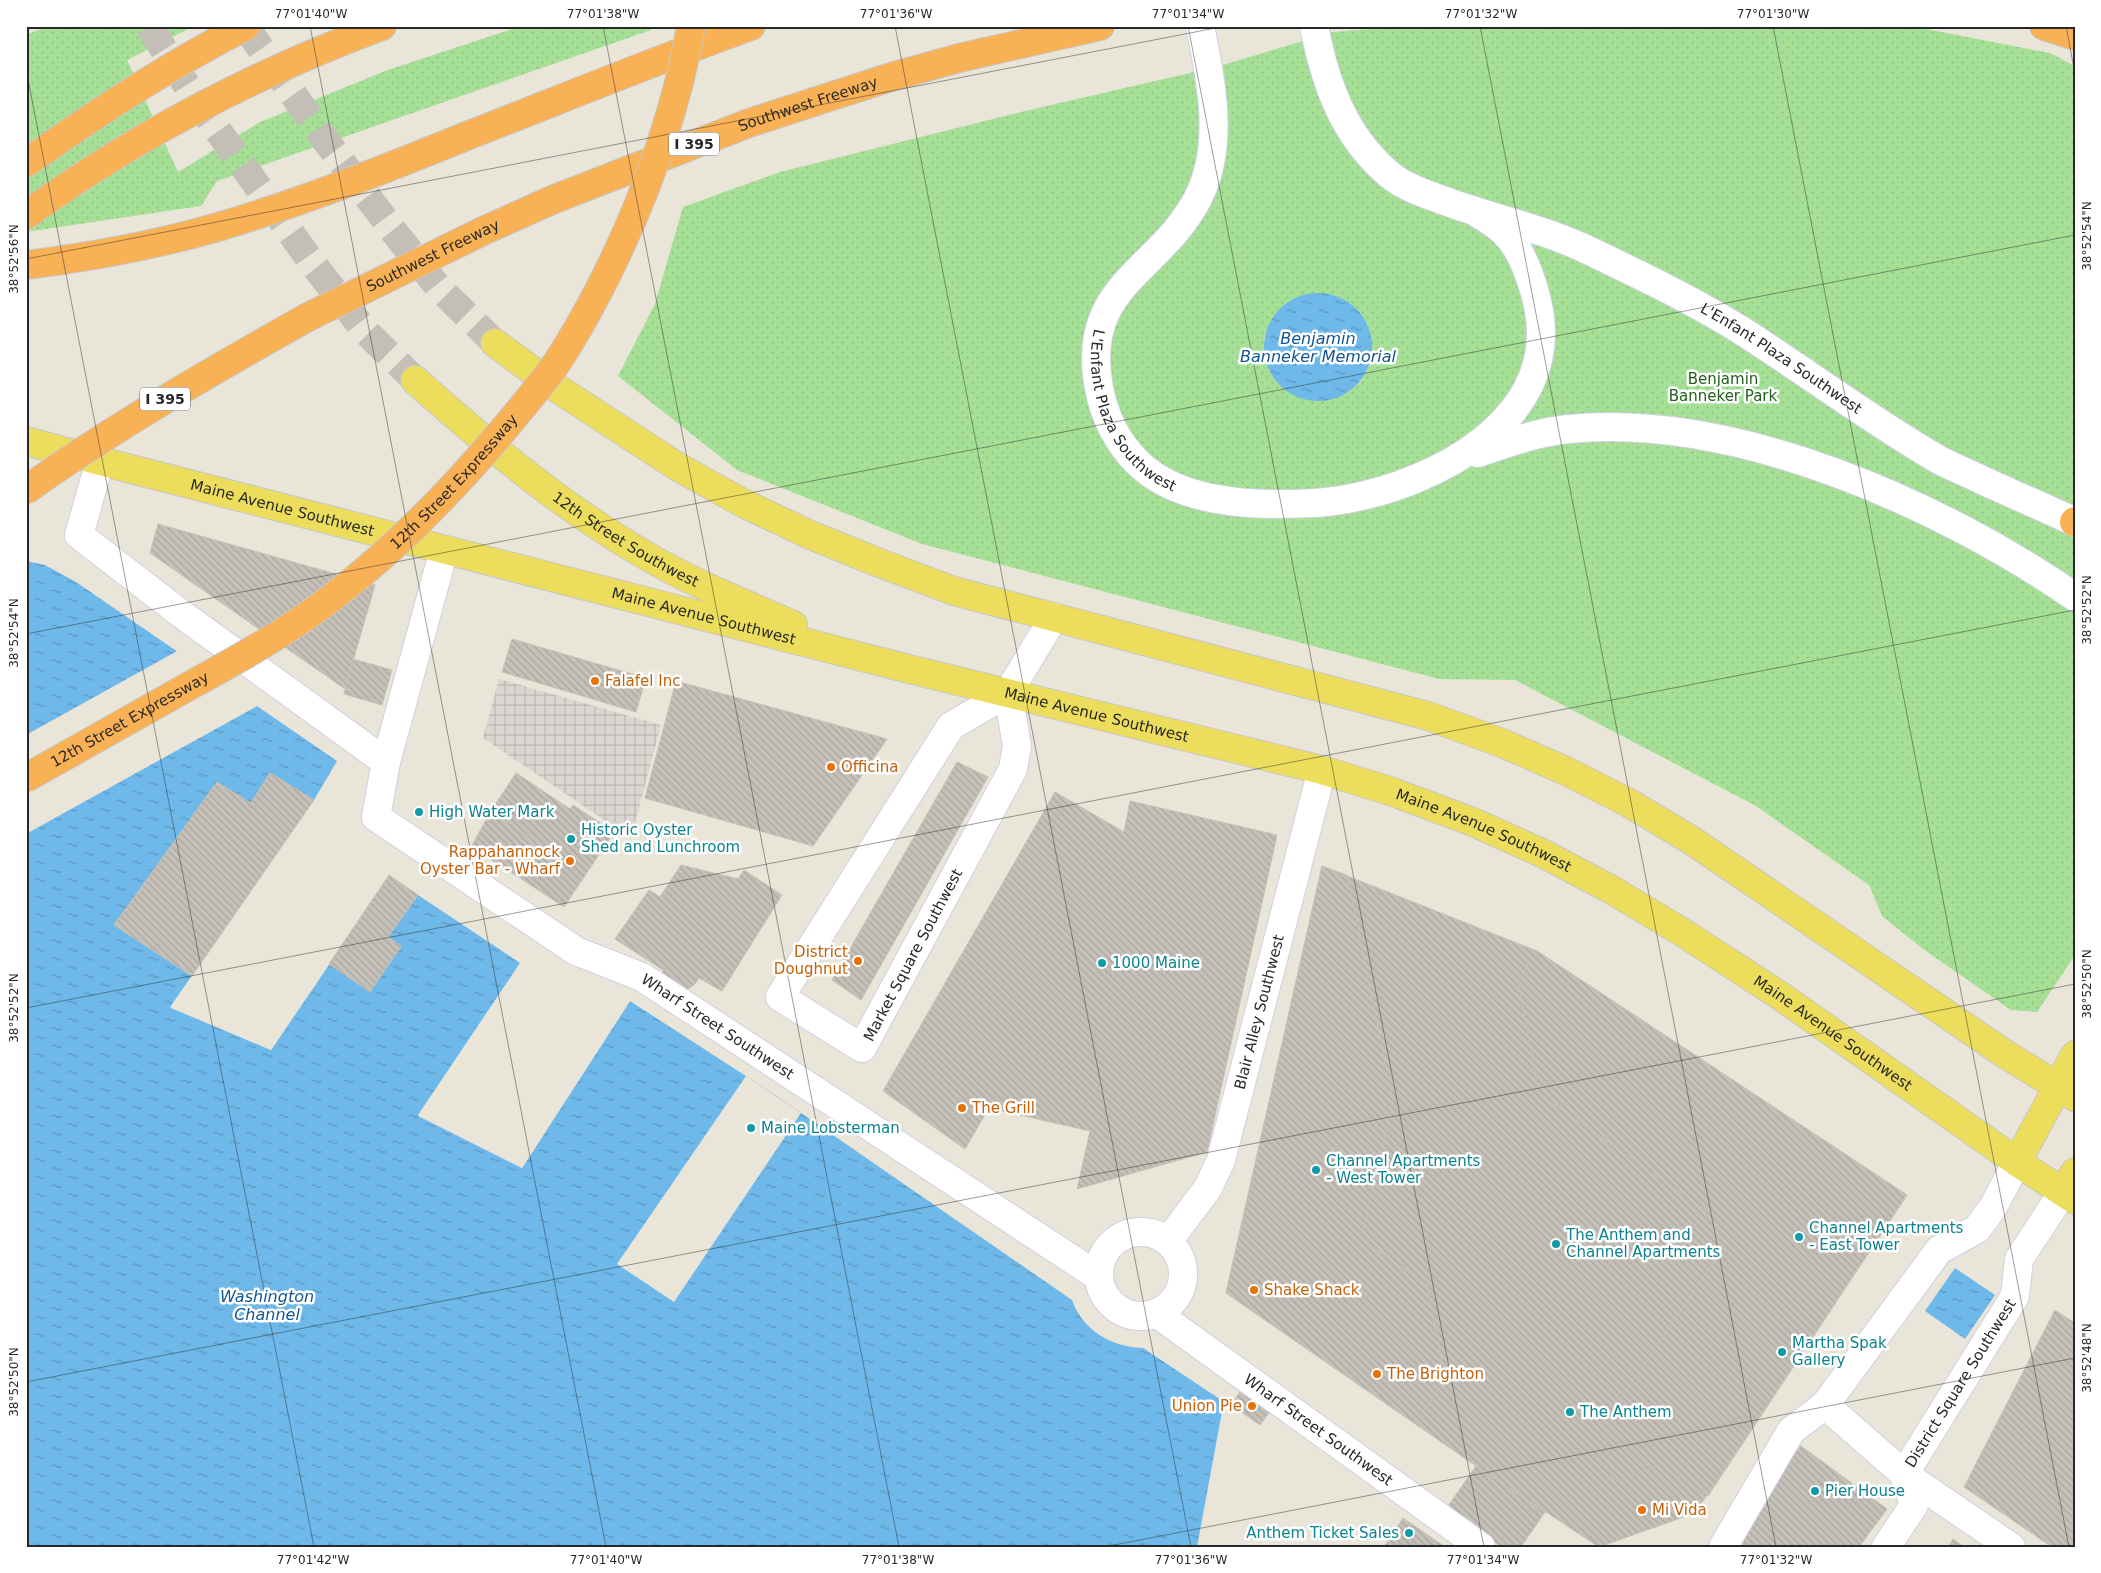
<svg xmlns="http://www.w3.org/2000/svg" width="2101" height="1573" font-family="'DejaVu Sans',sans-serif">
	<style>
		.grass { fill: url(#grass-dots); fill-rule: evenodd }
		.plaza { fill: url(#plaza-grid) }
		.water { fill: url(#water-ripples) }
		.pier { fill: #eae5d9 }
		.building { fill: url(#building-back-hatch); stroke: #c5c1b3 }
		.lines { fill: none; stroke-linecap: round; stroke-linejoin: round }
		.major-tunnel { stroke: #c3bfb6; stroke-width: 28; stroke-dasharray: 28 14; stroke-linecap: butt }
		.minor-casing { stroke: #cfd0e1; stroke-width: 30 }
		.major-casing { stroke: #c7c7c7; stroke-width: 30 }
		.highway-casing { stroke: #c7c7c7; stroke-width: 30 }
		.minor { stroke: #fff; stroke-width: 28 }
		.major { stroke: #ecdd5c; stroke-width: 28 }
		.highway { stroke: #f9b155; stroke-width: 28 }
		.highway-bridge-casing { stroke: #c7c7c7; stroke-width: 30; stroke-linecap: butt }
		.highway-bridge { stroke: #f9b155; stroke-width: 28 }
		.ticks { fill: none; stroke: #282828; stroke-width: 1; stroke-opacity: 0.45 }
		.food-dot { fill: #e8710a; stroke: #fff; stroke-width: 2 }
		.culture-dot { fill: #0f9aa8; stroke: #fff; stroke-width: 2 }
		.labels { text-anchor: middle; stroke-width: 5; stroke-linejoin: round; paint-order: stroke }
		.shield { fill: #fff; stroke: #686868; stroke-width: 1 }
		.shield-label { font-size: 14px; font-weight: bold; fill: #282828 }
		.street-label { font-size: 15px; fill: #282828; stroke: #fff }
		.park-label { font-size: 15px; fill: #21611b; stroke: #fff }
		.food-label { font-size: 15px; fill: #c56008; stroke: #fff; text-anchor: start }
		.culture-label { font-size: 15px; fill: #0d838f; stroke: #fff; text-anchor: start }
		.water-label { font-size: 16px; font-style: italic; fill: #115592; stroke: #fff }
		.neatline { fill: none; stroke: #282828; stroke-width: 2 }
		.ticks-label { font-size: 12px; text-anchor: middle; fill: #282828 }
	</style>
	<defs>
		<pattern id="grass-dots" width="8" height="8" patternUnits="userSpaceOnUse" patternTransform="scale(1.25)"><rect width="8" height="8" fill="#a6e097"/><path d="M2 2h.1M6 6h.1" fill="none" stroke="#8fc082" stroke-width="1.8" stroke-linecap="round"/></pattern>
		<pattern id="plaza-grid" width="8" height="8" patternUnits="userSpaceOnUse" patternTransform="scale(1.25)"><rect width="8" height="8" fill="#dad7d0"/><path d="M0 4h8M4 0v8" fill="none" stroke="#bbb9b3"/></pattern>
		<pattern id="water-ripples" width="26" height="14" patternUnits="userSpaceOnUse" patternTransform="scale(1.25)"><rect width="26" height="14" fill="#6eb9ea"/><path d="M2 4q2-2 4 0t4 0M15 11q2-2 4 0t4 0" fill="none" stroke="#5a96be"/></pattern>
		<pattern id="building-back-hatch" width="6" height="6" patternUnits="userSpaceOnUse" patternTransform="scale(1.25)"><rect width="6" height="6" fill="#c5c1b9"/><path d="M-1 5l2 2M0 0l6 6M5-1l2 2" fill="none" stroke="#a9a69f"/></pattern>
	</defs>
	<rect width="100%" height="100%" fill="#eae5d9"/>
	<path class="grass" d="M48,26H194L127,60L178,172L260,122L385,71L521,26H651V30L217,181L201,206L26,232V35Z
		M1404,26H1911L2050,53L2075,66V955L2037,1012L2011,1010L1923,949L1882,916L1869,885L1756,806L1515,680L1439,679L922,544L737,470L618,376L655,304L683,207L780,172L1025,111L1216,67L1333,32ZM1319,293L1336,296L1351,304L1369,366L1361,381L1349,392L1269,371C1260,342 1261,326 1287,307C1298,298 1305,295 1319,293Z"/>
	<path class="plaza" d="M499,679L661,725L631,838L483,738Z"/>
	<path class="water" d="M1264 347a54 54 0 1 1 108 0a54 54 0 1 1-108 0Z
		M26,561L45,565L76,582L337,761L314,800L270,773L251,803L217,782L114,925L192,976L171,1008L271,1050L329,964L370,991L401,947L388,937L418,895L520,963L418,1115L522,1168L630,1001L775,1095L1072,1300C1083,1331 1112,1347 1143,1348L1442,1547H26Z
		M1955,1268L1995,1295L1965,1339L1925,1311Z"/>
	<path class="pier" d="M179,650L259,705L26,834V735Z
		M329,961L331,962L271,1050L170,1007L193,974L194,978L174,1006L271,1047Z
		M522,961V964L422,1115L521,1165L628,1000L630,1001L522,1168L418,1116Z
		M746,1076L801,1113L674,1302L617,1264Z
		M1224,1401L1231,1405L1442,1547H1197Z"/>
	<path class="building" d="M158,524L375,585L345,689L150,553Z
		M512,639L646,678L636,712L502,672Z
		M353,659L392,670L382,705L344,694Z
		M676,681L887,739L813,846L645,798Z
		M957,762L988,777L861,1000L832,980Z
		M270,773L314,800L192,976L114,925L217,782L251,803Z
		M516,773L570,809L573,805L614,832L564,907L520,878L542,845L491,811Z
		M1055,792L1124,832L1130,801L1277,835L1207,1152L1077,1189L1090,1131L989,1108L965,1149L883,1091Z
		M491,811L542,845L520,878L471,847Z
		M681,865L738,879L744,870L782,895L722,991L699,978L695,984L688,989L679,990L663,978V970L615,939L649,890L660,897Z
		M1322,866L1537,951L1907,1195L1695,1513L1599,1547L1476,1466L1226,1293Z
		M1322,866L1347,875L1393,1101L1361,1239L1427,1285L1445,1377L1416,1424L1226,1293Z
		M389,875L418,895L388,937L401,946L370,992L329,964Z
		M1537,951L1907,1195L1708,1496L1661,1465L1614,1482L1603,1425L1718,1255V1219L1539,1094L1518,980Z
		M2055,1310L2075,1323V1547H2052L1964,1487Z
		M1244,1386L1274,1406L1260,1425L1231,1405Z
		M1801,1446L1887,1509L1859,1547H1746L1740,1542L1777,1474Z
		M1476,1466L1545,1512L1521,1547H1502L1446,1509Z
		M1403,1518L1445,1547H1384Z
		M1953,1539L1964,1547H1948Z"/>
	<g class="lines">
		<path class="major-tunnel" d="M149,26L196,100L313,264L366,332L415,380
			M245,26L326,141L391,228L439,288L495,343"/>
		<g class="minor-casing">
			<g id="minor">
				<path id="s1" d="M1200,26C1211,80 1225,146 1198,198C1160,272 1079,285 1099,388C1104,415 1117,442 1137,462C1170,495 1224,503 1268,504C1295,504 1321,504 1347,499C1436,483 1558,420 1539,311C1535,288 1523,251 1506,234C1499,226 1488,220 1479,214"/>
				<path id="s2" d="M1314,26C1325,83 1344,137 1390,175C1406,188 1426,194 1445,201C1493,219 1546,229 1592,252C1642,276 1692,300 1739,329C1807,372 1871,421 1941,461C1955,468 1970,474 1984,481C2015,495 2045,508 2075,522"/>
				<path d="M1478,453C1508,443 1537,432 1569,429C1736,413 1940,504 2075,597"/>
				<path d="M100,461L79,535L180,613L386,762L444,550"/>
				<path d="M1008,693L1017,746L1013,769L862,1048L780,997L951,726L1008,693L1054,617"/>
				<path id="s3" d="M386,762L376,817L576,951L642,977L1099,1277"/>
				<circle cx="1141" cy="1274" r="42"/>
				<path id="s4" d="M1168,1241L1208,1188L1221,1160L1322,770"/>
				<path id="s5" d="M1156,1313L1481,1547"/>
				<path d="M1825,1405L1904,1474L2011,1547"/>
				<path d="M1723,1547L1791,1431L1825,1405L1939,1250L1977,1229L1992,1209L2017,1162"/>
				<path id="s6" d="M1886,1547L1914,1505L1904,1474L2015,1296L2019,1259L2063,1192"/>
			</g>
		</g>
		<g class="major-casing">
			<g id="major">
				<path d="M495,343L552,385L678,467L743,503L808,534L877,562L954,591L1428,716L1502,743L1566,771L1629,803L1691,840L2005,1054L2075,1097"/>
				<path id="s7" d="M415,380C489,446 565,510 652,559C697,585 746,604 793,625"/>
				<path id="s8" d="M26,441L100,461L909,669L1322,770L1390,791L1473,822L1544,854L1612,890L1682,932L1779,995L2017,1162L2075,1200"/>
				<path d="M2017,1162L2075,1055"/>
				<path d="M2063,1192L2075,1172"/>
			</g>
		</g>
		<g class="highway-casing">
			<g id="highway">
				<path d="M2044,26L2075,36"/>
				<path d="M26,163C96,113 169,65 246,26"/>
				<path d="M26,215C135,136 256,73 382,26"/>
				<path d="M26,265C91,257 156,245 218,227C302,202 383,170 464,137C559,100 654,61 751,26"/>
				<path id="s9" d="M308,317L483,231L552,200L749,123L891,77L959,58L1100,26"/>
				<path d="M2074,522L2075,521"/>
			</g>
		</g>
		<use href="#minor" class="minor"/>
		<use href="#major" class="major"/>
		<use href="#highway" class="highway"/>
		<g class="highway-bridge-casing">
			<g id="highway-bridge">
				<path d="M26,490C116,426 212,371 308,317"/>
				<path id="s10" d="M26,778C81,747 136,716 191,685C240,658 289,631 334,596C395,549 449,494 499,435C519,411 540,387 558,361C573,338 587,313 600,288C642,206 675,118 691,26"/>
			</g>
		</g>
		<use href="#highway-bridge" class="highway-bridge"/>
	</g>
	<path class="ticks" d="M310,26L606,1547M603,26L899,1547M895,26L1191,1547M1188,26L1484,1547M1480,26L1776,1547M1773,26L2069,1547M2066,26L2075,74M26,69L314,1547M26,259L1226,26M26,634L2075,235M26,1008L2075,610M26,1382L2075,984M1104,1547L2075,1358"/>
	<g class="food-dot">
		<circle cx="595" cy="681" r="5"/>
		<circle cx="831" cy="767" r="5"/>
		<circle cx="570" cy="861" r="5"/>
		<circle cx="858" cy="961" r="5"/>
		<circle cx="962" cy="1108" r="5"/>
		<circle cx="1254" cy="1290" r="5"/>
		<circle cx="1377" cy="1374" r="5"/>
		<circle cx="1252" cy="1406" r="5"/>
		<circle cx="1642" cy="1510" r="5"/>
	</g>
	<g class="culture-dot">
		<circle cx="419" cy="812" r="5"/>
		<circle cx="571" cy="839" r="5"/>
		<circle cx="1102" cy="963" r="5"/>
		<circle cx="751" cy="1128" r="5"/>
		<circle cx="1316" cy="1170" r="5"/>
		<circle cx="1799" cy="1237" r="5"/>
		<circle cx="1556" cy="1244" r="5"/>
		<circle cx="1782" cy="1352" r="5"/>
		<circle cx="1570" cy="1412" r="5"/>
		<circle cx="1815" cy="1491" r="5"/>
		<circle cx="1409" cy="1533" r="5"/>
	</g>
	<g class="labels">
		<g class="shield">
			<rect x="669" y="132.5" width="50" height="23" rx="4"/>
			<rect x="140" y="387.5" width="50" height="23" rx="4"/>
		</g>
		<g class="shield-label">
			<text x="694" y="149">I 395</text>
			<text x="165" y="404">I 395</text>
		</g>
		<g class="street-label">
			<text dy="5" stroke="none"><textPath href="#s9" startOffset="544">Southwest Freeway</textPath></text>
			<text dy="5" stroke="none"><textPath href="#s9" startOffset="139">Southwest Freeway</textPath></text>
			<text dy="5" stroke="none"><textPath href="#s2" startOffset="605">L'Enfant Plaza Southwest</textPath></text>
			<text dy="5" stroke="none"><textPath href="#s1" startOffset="436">L'Enfant Plaza Southwest</textPath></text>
			<text dy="5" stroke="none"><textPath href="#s10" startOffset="524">12th Street Expressway</textPath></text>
			<text dy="5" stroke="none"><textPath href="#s8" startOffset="265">Maine Avenue Southwest</textPath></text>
			<text dy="5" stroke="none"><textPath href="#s7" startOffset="265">12th Street Southwest</textPath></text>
			<text dy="5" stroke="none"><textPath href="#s8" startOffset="700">Maine Avenue Southwest</textPath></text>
			<text dy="5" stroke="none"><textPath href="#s8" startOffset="1105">Maine Avenue Southwest</textPath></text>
			<text dy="5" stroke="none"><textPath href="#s10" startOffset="119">12th Street Expressway</textPath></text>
			<text dy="5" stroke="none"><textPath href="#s8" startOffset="1510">Maine Avenue Southwest</textPath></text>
			<text transform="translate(913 955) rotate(-62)" y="5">Market Square Southwest</text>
			<text dy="5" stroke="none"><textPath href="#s4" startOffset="250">Blair Alley Southwest</textPath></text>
			<text dy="5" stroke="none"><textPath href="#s3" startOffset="458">Wharf Street Southwest</textPath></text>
			<text dy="5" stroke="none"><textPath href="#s8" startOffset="1915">Maine Avenue Southwest</textPath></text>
			<text dy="5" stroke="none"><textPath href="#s6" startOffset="190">District Square Southwest</textPath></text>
			<text dy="5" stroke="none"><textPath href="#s5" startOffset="200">Wharf Street Southwest</textPath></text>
		</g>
		<g class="park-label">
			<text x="1723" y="384">Benjamin<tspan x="1723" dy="17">Banneker Park</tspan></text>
		</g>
		<g class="food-label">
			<text x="605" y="686">Falafel Inc</text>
			<text x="841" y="772">Officina</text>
			<text x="560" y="857" text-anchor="end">Rappahannock<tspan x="560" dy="17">Oyster Bar - Wharf</tspan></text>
			<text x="848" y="957" text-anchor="end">District<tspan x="848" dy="17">Doughnut</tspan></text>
			<text x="972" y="1113">The Grill</text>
			<text x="1264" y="1295">Shake Shack</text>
			<text x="1387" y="1379">The Brighton</text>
			<text x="1242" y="1411" text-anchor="end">Union Pie</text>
			<text x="1652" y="1515">Mi Vida</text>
		</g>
		<g class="culture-label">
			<text x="429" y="817">High Water Mark</text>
			<text x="581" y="835">Historic Oyster<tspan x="581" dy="17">Shed and Lunchroom</tspan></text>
			<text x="1112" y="968">1000 Maine</text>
			<text x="761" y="1133">Maine Lobsterman</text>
			<text x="1326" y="1166">Channel Apartments<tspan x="1326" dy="17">- West Tower</tspan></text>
			<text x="1809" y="1233">Channel Apartments<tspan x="1809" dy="17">- East Tower</tspan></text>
			<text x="1566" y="1240">The Anthem and<tspan x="1566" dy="17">Channel Apartments</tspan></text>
			<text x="1792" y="1348">Martha Spak<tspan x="1792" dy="17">Gallery</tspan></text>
			<text x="1580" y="1417">The Anthem</text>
			<text x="1825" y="1496">Pier House</text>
			<text x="1399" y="1538" text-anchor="end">Anthem Ticket Sales</text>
		</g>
		<g class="water-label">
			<text x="1318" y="344">Benjamin<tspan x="1318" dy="18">Banneker Memorial</tspan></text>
			<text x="267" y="1302">Washington<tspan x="267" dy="18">Channel</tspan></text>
		</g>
	</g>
	<rect width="2101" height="1573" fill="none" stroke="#ffffff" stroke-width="55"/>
	<rect x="28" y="28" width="2046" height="1518" class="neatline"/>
	<g class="ticks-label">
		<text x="311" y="18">77°01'40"W</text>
		<text x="603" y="18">77°01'38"W</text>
		<text x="896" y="18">77°01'36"W</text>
		<text x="1188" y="18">77°01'34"W</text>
		<text x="1481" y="18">77°01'32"W</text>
		<text x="1773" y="18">77°01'30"W</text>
		<text transform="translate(2087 236) rotate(-90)" y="4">38°52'54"N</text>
		<text transform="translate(14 259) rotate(-90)" y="4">38°52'56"N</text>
		<text transform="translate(2087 610) rotate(-90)" y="4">38°52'52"N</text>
		<text transform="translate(14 633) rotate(-90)" y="4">38°52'54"N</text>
		<text transform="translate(2087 984) rotate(-90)" y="4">38°52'50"N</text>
		<text transform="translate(14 1008) rotate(-90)" y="4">38°52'52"N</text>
		<text transform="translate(2087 1358) rotate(-90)" y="4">38°52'48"N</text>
		<text transform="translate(14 1382) rotate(-90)" y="4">38°52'50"N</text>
		<text x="313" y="1564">77°01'42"W</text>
		<text x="606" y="1564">77°01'40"W</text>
		<text x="898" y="1564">77°01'38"W</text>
		<text x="1191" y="1564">77°01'36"W</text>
		<text x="1483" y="1564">77°01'34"W</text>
		<text x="1776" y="1564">77°01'32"W</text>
	</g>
</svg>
